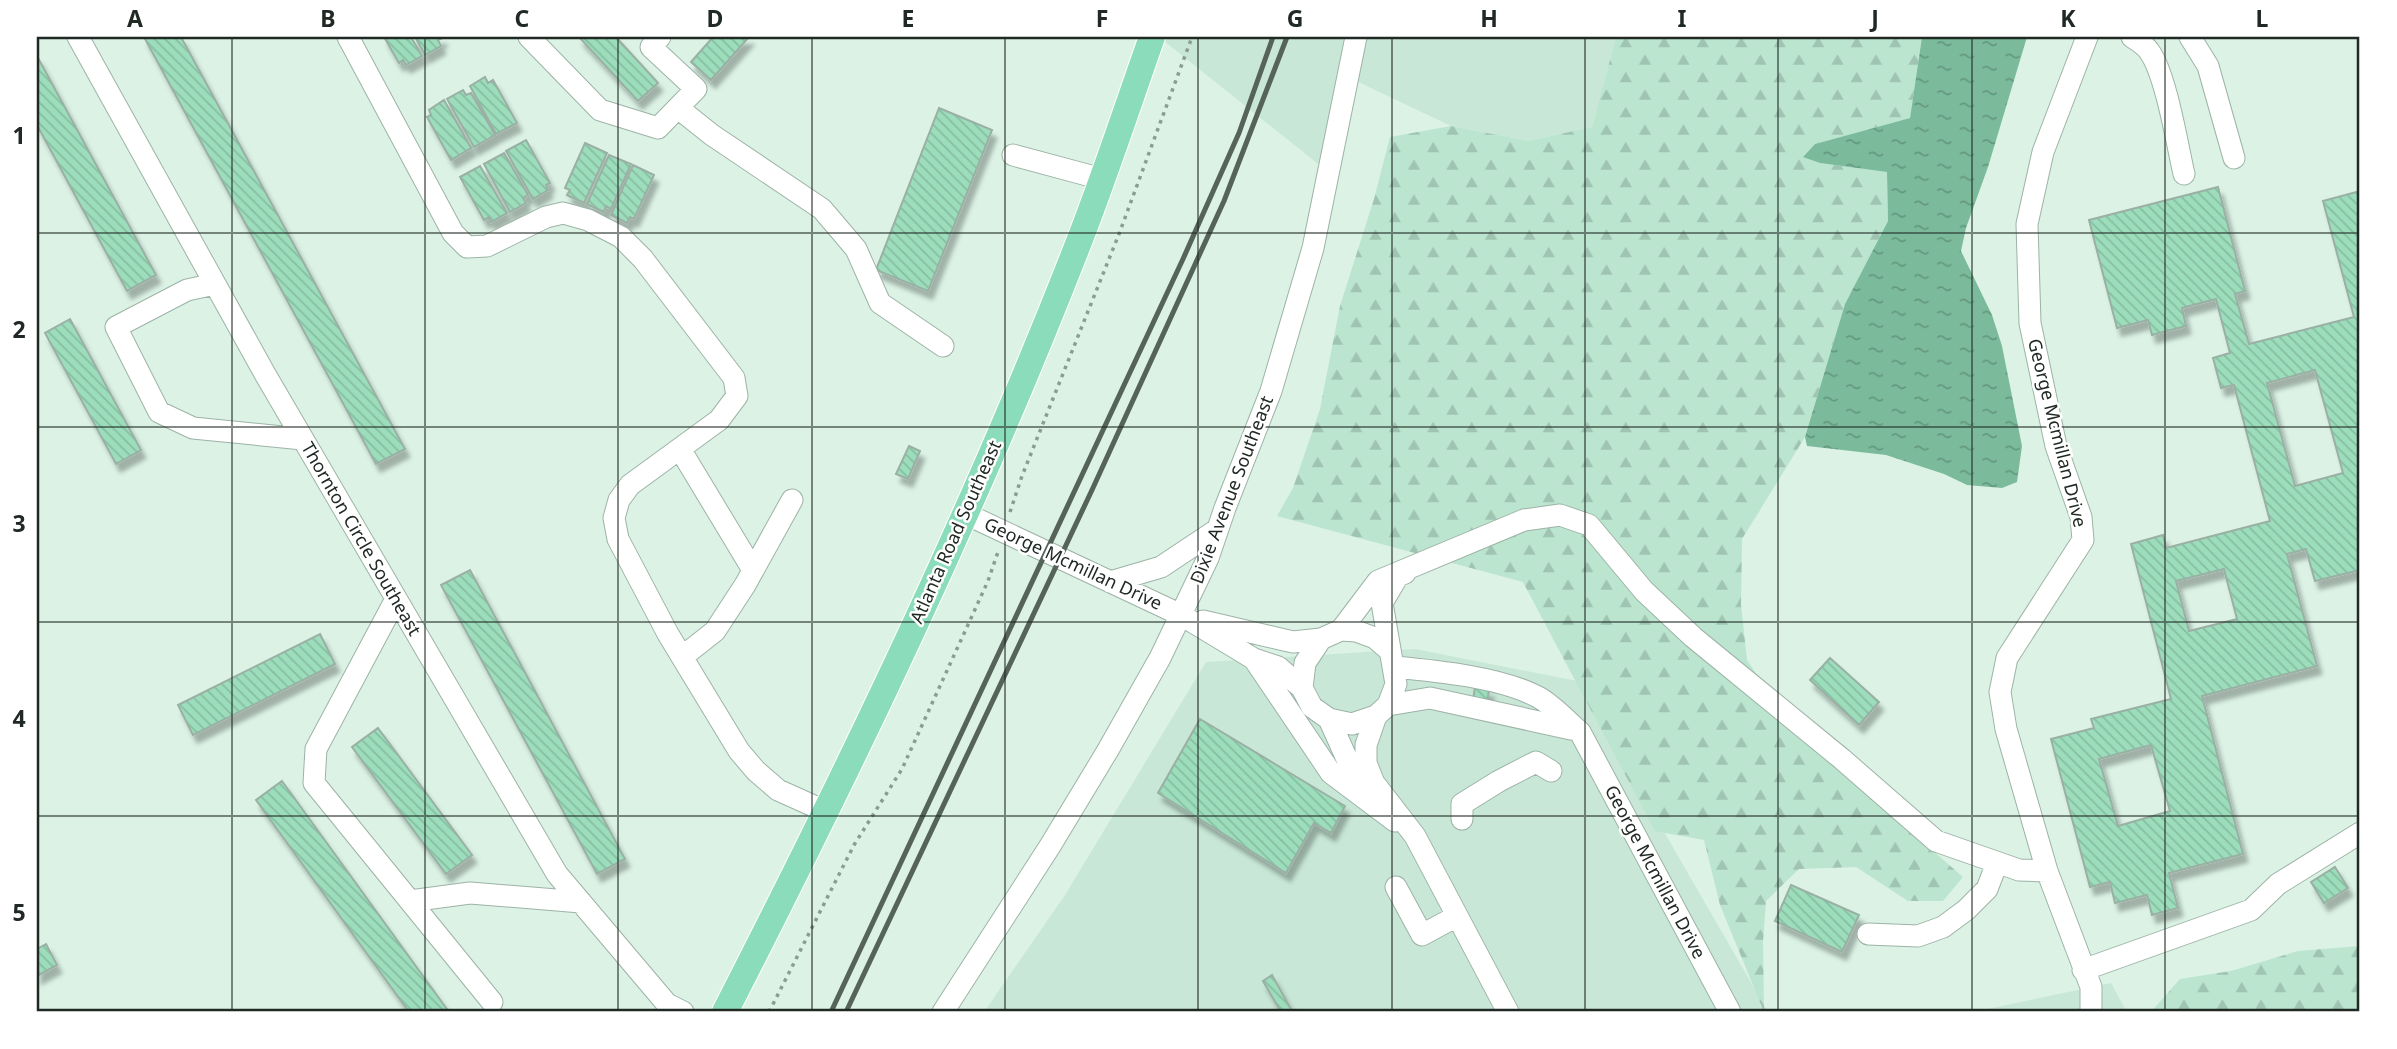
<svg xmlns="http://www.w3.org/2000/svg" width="2397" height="1049" font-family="'Noto Sans',sans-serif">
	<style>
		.built { fill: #c8e7d7 }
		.forest { fill: url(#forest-firs) }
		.water { fill: url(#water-ripples) }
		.building { fill: url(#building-back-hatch); stroke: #9ab0a4; stroke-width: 2; fill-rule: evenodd; filter: url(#shadow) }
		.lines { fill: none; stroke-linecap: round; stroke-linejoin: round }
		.minor-casing { stroke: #9db3a7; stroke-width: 23 }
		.major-casing { stroke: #fff; stroke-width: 28 }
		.path { stroke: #8b9c92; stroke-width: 3.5; stroke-dasharray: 3.5 5; stroke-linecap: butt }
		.minor { stroke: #fff; stroke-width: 21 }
		.major { stroke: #8bdcbb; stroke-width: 26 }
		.rail { stroke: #56635b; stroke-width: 5 }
		.grid { fill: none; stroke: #202924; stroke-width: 2; stroke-opacity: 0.55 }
		.labels { text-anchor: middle; stroke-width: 5; stroke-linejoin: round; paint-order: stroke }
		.street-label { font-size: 18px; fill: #202924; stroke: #fff }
		.neatline { fill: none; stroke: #202924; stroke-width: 2.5 }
		.grid-label { font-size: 23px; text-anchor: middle; font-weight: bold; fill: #202924 }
	</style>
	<defs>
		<pattern id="forest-firs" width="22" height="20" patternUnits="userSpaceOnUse" patternTransform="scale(1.75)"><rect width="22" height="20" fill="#bbe5cf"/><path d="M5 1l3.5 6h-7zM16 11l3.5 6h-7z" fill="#a0c4b2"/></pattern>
		<pattern id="water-ripples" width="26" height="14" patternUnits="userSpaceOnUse" patternTransform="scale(1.75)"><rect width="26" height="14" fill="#7bbb9c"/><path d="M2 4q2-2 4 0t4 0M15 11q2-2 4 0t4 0" fill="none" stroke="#64987f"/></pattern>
		<pattern id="building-back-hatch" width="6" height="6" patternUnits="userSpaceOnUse" patternTransform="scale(1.75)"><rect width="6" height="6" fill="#9cddbc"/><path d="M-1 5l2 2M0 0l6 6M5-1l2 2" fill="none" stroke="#86bea1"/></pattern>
		<filter id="shadow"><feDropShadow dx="4.5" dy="8" stdDeviation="2" flood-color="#0004"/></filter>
	</defs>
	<rect width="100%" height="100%" fill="#dbf2e5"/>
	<path class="built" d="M1159,37H1616L1592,127L1528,141L1451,126L1350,78L1327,171Z
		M1415,649L1577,681L1768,1012H984L1065,895L1206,662Z
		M2111,983L2127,1012H1973Z"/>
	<path class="forest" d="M1616,37H1922L1910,118L1815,144L1804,156L1820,163L1887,172L1888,221L1845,304L1805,437L1742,539L1741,605L1747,660L1793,729L1963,877L1943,901H1908L1856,867L1799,869L1766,901L1763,942L1764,1012L1720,905L1704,840L1655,831L1523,582L1277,516L1293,488L1320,409L1340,306L1374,199L1390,137L1451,126L1528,141L1592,127Z
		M2360,946V1012H2151L2180,979L2231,971L2298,951Z"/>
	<path class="water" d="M1922,37H2027L1988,167L1966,228L1961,251L1992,315L2002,346L2022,446L2017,482L2002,488L1967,485L1944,474L1886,455L1807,446L1805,437L1845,304L1888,221L1887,172L1820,163L1803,157L1815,144L1910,118Z"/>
	<path class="building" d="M144,37H181L405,449L376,464Z
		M384,37H411L422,56L406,65L403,60L399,63Z
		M415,37H442L443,38L438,40L441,46L425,55Z
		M579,37H616L658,83L638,101Z
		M713,37H749L711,80L691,62Z
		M37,56L156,275L127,291L37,125Z
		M485,77L488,83L493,80L517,123L496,134L470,86Z
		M463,90L466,95L471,93L495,135L474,147L447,99Z
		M444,100L471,148L451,160L427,117L431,115L429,110Z
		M939,108L992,130L928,291L876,270Z
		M526,140L550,183L546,185L548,190L533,199L506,151Z
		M585,143L607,153L584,203L567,195L570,190L565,188Z
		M504,153L528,195L523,198L526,203L510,212L484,164Z
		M609,155L631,164L611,209L606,206L604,212L587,204Z
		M633,165L654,175L634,219L630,217L627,223L611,215Z
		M480,166L507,213L491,222L489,217L484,220L460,177Z
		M2218,187L2245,291L2235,294L2249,344L2354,317L2323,201L2360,191V570L2315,581L2306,549L2287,554L2317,666L2202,696L2243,854L2169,873L2178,908L2152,915L2147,895L2115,903L2110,882L2090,887L2051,739L2094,728L2091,719L2171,699L2131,544L2163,535L2166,548L2270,521L2234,385L2221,388L2213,358L2230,353L2216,299L2182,308L2186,326L2152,335L2148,320L2117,328L2089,220ZM2315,370L2343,473L2295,486L2267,383ZM2224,569L2237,619L2189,631L2176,581ZM2151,745L2170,811L2118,826L2099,759Z
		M70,319L141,450L116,464L45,333Z
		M909,446L920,451L908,479L896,474Z
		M470,570L625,859L597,874L441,585Z
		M320,634L335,664L193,735L178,705Z
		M1830,658L1879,702L1859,725L1810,680Z
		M1475,687L1489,690L1487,703L1473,700Z
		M1200,719L1345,806L1331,833L1314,823L1286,873L1158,793Z
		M378,728L472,855L446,874L352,747Z
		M282,781L449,1012H409L256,800Z
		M2335,867L2348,888L2324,903L2311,882Z
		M1791,885L1859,915L1842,952L1775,921Z
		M46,944L57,965L37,976V949Z
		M1272,975L1292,1011L1290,1012H1281L1263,981Z"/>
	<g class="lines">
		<g class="minor-casing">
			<path id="minor" d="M78,37L265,374L557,874L667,1004L683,1012
				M348,37L453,233L467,247L487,246L546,217L563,213L588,220L621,237L643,259L734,378L737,396L719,420L630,485L619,500L614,518L618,539L668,634L739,751L756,771L778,790L827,812
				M529,37L600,110L658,128L696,89L651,47L660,37
				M2087,37L2043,152L2027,224L2030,323L2056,446L2081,517L2083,540L2007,658L2000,692L2006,729L2047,871L2091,987V1012
				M2132,37C2138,41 2145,45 2149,51C2166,74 2177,144 2184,174
				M2190,37L2208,66L2234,158
				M678,108L712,135L822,209L856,249L880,303L943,346
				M1013,155L1102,179
				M215,284L187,290L116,327L159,412L193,428L303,439
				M680,449L753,570
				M966,514L1181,615L1254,659L1278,667L1302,688L1312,707L1329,719L1352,724L1376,716L1388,705L1396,684L1382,603L1398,576L1405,573
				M1110,582L1161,567L1218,529
				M396,599L316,749L314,783L492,1002
				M1203,621L1293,642L1321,639L1341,630L1356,631L1375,638L1389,650
				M1341,630L1378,581L1524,520L1560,515L1589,525L1644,591L1693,637L1842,759L1936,841L2019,870L2047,871
				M682,657L715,631L745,585L792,500
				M1254,659L1331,773L1395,821
				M1394,667C1437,671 1500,677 1538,697C1553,705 1567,721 1580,732L1730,1012
				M1302,688L1305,663L1321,639
				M1388,705L1430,698L1571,729
				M1376,716L1366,745V763L1374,783L1415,836L1508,1012
				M1329,719L1364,797
				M1462,819V804L1499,781L1536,762L1551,771
				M1396,887L1422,935L1457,916
				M410,901L470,893L581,902
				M1868,934L1918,936L1943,927L1966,910L1987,889L1997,863
				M2083,970L2251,910L2278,884L2360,833
				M943,1012L1050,846L1108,750L1160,658L1208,558L1225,508L1271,391L1313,248L1356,37"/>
		</g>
		<g class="major-casing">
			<path id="major" d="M725,1012C855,758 979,500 1082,234C1107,169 1129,102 1152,37"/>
		</g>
		<path class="path" d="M1010,512L1022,476L1119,234L1192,37
			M769,1012L854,845L902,769L988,581L999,549"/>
		<use href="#minor" class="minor"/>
		<use href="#major" class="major"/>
		<path class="rail" d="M831,1012L1183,259L1239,133L1273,37
			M846,1012L1092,490L1224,201L1287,37"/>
	</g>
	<path class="grid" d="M232,37V1012M425,37V1012M618,37V1012M812,37V1012M1005,37V1012M1198,37V1012M1392,37V1012M1585,37V1012M1778,37V1012M1972,37V1012M2165,37V1012M37,233H2360M37,427H2360M37,622H2360M37,816H2360"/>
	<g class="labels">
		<g class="street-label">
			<text transform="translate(2057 433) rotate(76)" y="6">George Mcmillan Drive</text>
			<text transform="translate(1232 490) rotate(-69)" y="6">Dixie Avenue Southeast</text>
			<text transform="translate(956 532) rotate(-66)" y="6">Atlanta Road Southeast</text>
			<text transform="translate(361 539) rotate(60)" y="6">Thornton Circle Southeast</text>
			<text transform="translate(1073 564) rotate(25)" y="6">George Mcmillan Drive</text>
			<text transform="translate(1655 872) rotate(62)" y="6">George Mcmillan Drive</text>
		</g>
	</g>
	<rect width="2397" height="1049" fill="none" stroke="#ffffff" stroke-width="77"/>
	<rect x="38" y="38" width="2320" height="972" class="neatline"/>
	<g class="grid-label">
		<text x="135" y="27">A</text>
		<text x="328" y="27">B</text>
		<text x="522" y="27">C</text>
		<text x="715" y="27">D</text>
		<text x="908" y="27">E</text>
		<text x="1102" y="27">F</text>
		<text x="1295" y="27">G</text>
		<text x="1489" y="27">H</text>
		<text x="1682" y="27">I</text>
		<text x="1875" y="27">J</text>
		<text x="2068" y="27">K</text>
		<text x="2262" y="27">L</text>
		<text x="19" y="144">1</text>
		<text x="19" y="338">2</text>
		<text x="19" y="532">3</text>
		<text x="19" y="727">4</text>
		<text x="19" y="921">5</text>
	</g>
</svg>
